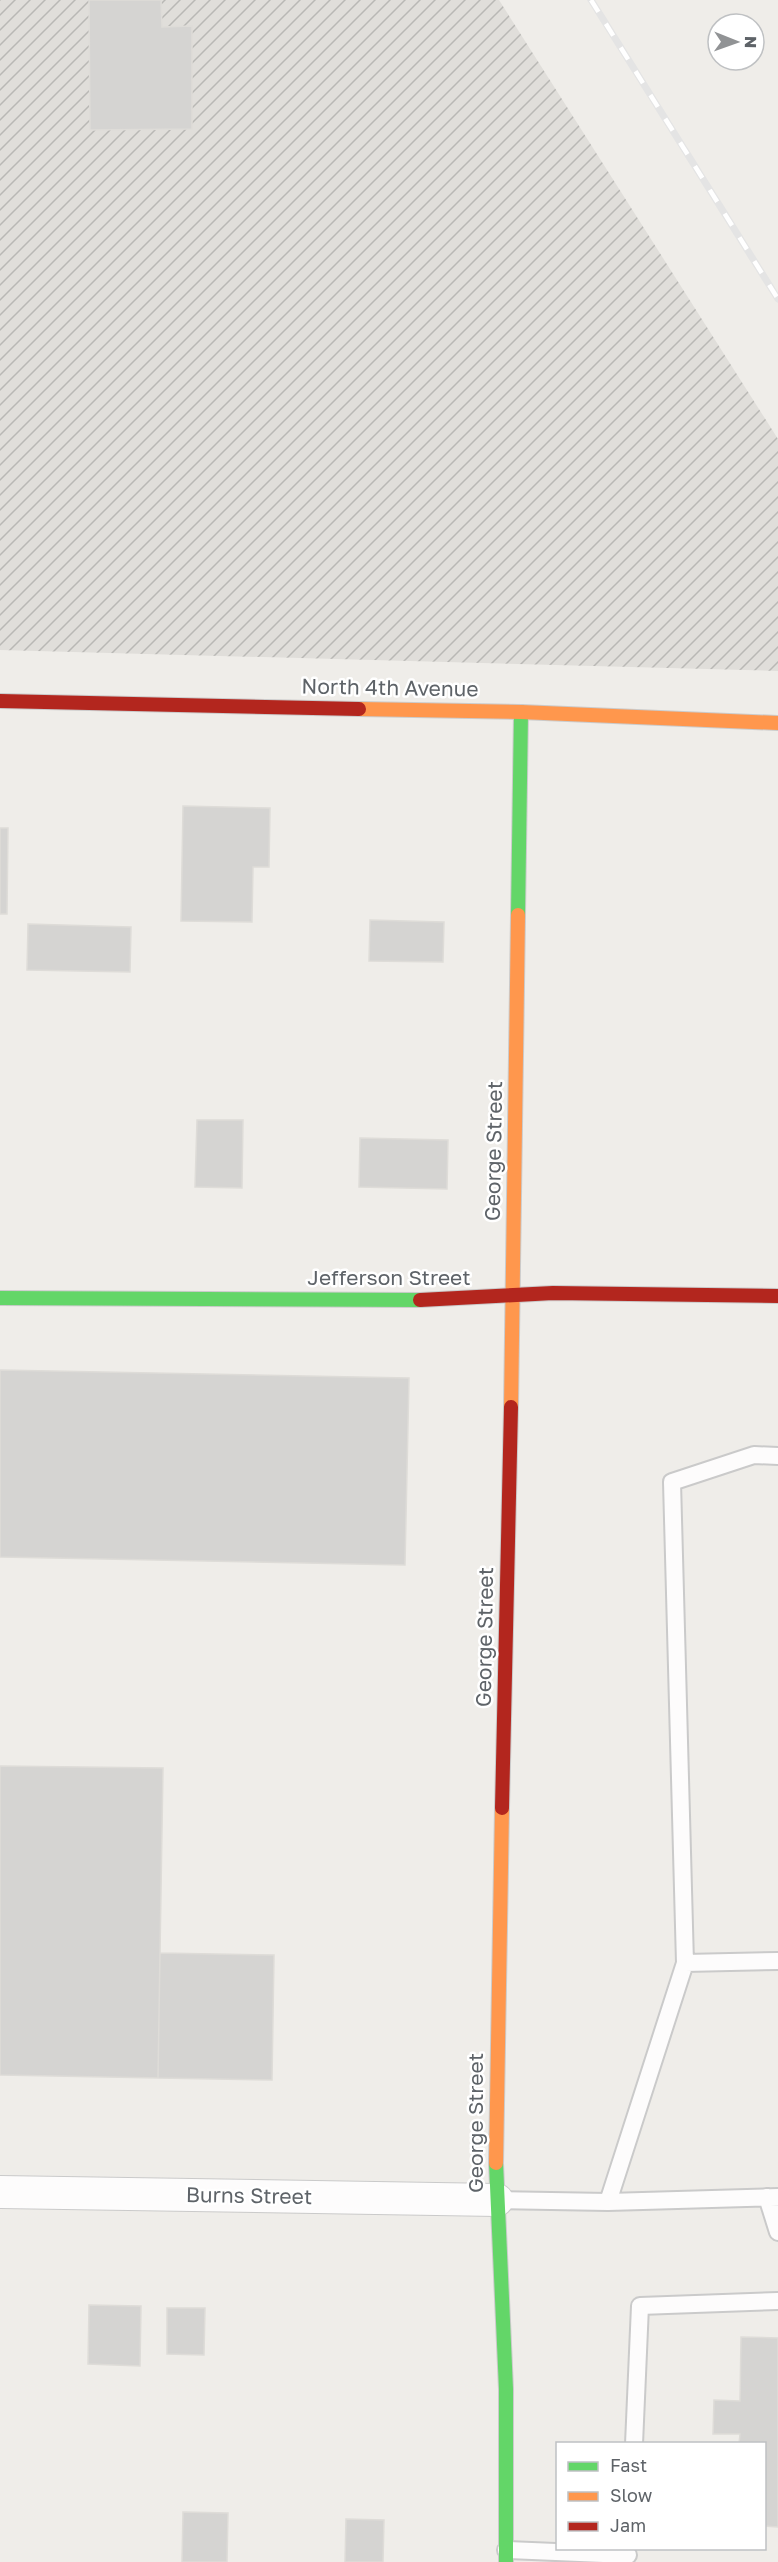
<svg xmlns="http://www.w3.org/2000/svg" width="778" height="2562" font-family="'Golos Text',sans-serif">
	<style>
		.industrial { fill: url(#industrial-furrows) }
		.building { fill: #d5d4d2; stroke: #dedcd8; stroke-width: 1.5 }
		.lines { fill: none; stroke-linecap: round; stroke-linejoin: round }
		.lane-casing { stroke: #cacaca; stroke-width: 20 }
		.street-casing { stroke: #cacaca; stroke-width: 34 }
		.fast-casing { stroke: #cbcbcb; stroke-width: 16 }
		.slow-casing { stroke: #cbcbcb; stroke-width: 16 }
		.jam-casing { stroke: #cbcbcb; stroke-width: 16 }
		.lane { stroke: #fdfcfc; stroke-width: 16 }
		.street { stroke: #fdfcfc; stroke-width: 32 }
		.fast { stroke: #63d668; stroke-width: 14 }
		.slow { stroke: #ff974d; stroke-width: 14 }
		.jam { stroke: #b3261e; stroke-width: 14 }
		.rail-casing { stroke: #e4e4e4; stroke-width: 7 }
		.rail { stroke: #fff; stroke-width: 4.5; stroke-dasharray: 14; stroke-linecap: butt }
		.labels { text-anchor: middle; stroke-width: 5; stroke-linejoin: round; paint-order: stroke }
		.street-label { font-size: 21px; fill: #5e6368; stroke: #fff }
	</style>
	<defs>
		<pattern id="industrial-furrows" width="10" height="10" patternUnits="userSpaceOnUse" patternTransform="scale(1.5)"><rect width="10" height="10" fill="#e0deda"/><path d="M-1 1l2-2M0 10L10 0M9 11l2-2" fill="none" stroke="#b9b8b5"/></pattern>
	</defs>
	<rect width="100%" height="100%" fill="#efede9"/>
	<path class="industrial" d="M0,0H499L778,439V671L0,650Z"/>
	<path class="building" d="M89,0H161L162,27L192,26V129L90,130Z
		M183,806L270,808L269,867H253L252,922L181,921Z
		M0,828H8L7,914H0Z
		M370,920L444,922L443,962L369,961Z
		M28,924L131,927L130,972L27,970Z
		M197,1120H243L242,1188L195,1187Z
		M360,1138L448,1140L447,1189L359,1187Z
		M0,1370L409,1378L405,1565L0,1557Z
		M0,1766L163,1768L158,2078L0,2075Z
		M160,1953L274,1955L272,2080L158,2078Z
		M89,2305L141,2306L140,2366L88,2364Z
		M167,2308H205L204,2355L167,2354Z
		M741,2337L778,2338V2527L764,2526V2444H739L740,2434H713L714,2400L740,2401Z
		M183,2512L228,2513L227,2562H182Z
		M346,2519L384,2520L383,2562H345Z"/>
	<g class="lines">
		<g class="lane-casing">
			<path id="lane" d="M685,1963L778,1961
				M767,2197L778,2232
				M497,2200L608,2202L685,1963L672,1482L754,1455L778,1456
				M608,2202L778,2197
				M634,2444L640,2306L778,2301
				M506,2550L628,2555"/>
		</g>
		<g class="street-casing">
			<path id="street" d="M0,2192L497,2200"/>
		</g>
		<g class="fast-casing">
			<path id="fast" d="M518,915L521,712
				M0,1298L420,1300
				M496,2163L506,2389V2562"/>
		</g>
		<g class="slow-casing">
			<path id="slow" d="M359,709L521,712L778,723
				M511,1407L518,915
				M496,2163L502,1808"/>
		</g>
		<g class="jam-casing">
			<path id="jam" d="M0,701L359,709
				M420,1300L553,1293L778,1296
				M502,1808L511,1407"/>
		</g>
		<use href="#lane" class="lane"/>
		<use href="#street" class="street"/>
		<use href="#fast" class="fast"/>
		<use href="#slow" class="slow"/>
		<use href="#jam" class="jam"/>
		<g class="rail-casing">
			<path id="rail" d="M591,0L778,299"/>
		</g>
		<use href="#rail" class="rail"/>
	</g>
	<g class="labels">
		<g class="street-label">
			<text transform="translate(390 688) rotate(1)" y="7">North 4th Avenue</text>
			<text transform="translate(494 1151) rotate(-89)" y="7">George Street</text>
			<text x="389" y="1285">Jefferson Street</text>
			<text transform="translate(485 1637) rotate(-89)" y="7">George Street</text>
			<text transform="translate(476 2123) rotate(-90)" y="7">George Street</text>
			<text transform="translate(249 2196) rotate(1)" y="7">Burns Street</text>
		</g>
	</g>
	<rect x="556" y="2442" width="210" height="108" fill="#ffffff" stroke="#bfc1c3" stroke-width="1.5"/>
	<rect x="568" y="2462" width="30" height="9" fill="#63d668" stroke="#bfc1c3" stroke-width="1.5"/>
	<text x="610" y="2472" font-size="18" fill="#5e6368">Fast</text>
	<rect x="568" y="2492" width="30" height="9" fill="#ff974d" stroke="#bfc1c3" stroke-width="1.5"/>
	<text x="610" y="2502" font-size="18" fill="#5e6368">Slow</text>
	<rect x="568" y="2522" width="30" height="9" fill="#b3261e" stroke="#bfc1c3" stroke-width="1.5"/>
	<text x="610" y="2532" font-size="18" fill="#5e6368">Jam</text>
	<g transform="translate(736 42) rotate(91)"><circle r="28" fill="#ffffff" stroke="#bfc1c3" stroke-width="1.5"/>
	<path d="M0-4.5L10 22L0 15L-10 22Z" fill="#919395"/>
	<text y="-9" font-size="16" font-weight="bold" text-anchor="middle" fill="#5e6368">N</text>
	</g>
</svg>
